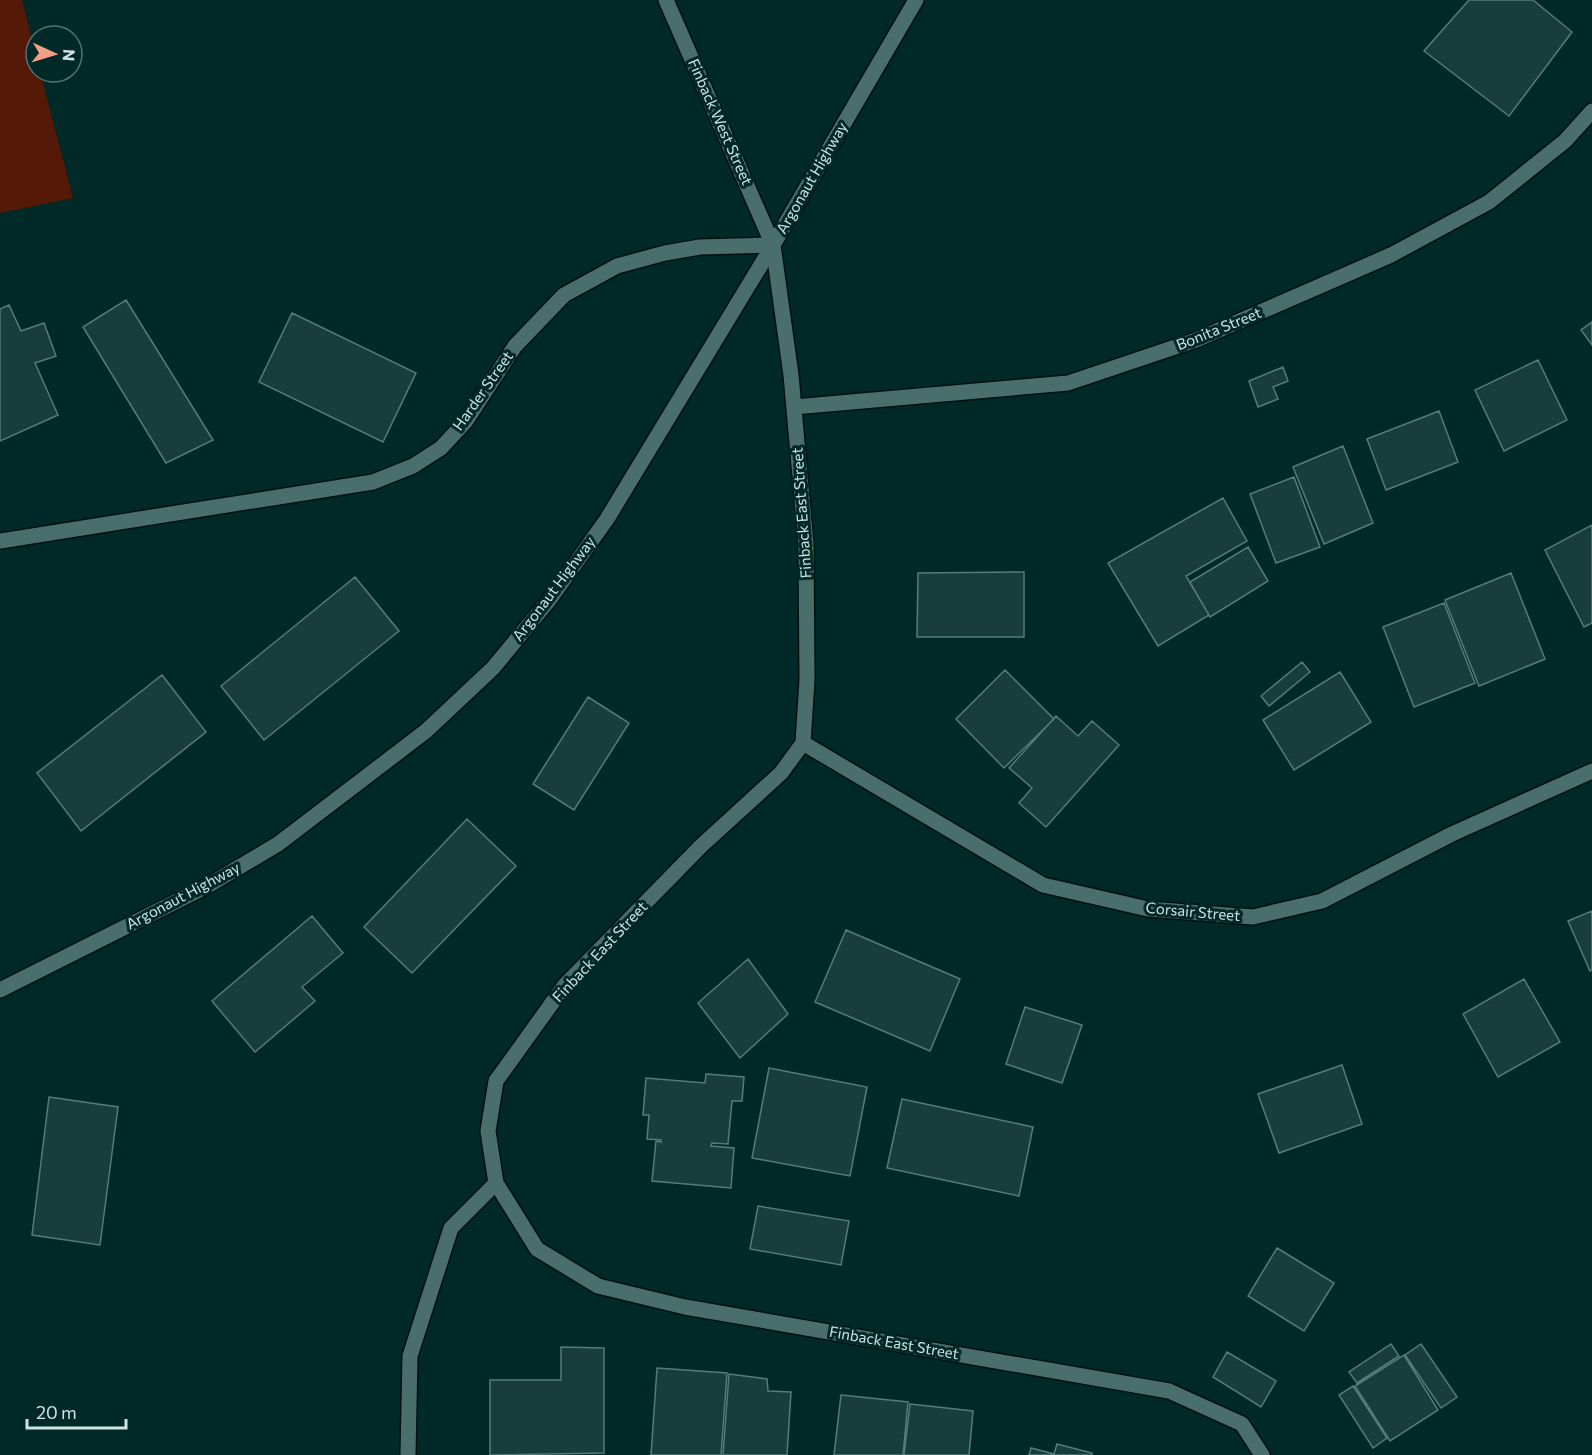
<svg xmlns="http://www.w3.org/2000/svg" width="1592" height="1455" font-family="Commissioner,sans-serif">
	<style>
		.green { fill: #541907 }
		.building { fill: #183d3c; stroke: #567c79; stroke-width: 1.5 }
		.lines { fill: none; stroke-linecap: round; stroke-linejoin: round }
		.lane-casing { stroke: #001110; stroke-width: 18 }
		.street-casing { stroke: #001110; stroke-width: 18 }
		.secondary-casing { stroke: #001110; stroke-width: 18 }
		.lane { stroke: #496e6c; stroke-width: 15 }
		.street { stroke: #496e6c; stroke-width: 15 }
		.secondary { stroke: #496e6c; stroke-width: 15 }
		.labels { text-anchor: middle; stroke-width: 6; stroke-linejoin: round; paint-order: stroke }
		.street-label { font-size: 15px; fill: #cfe3e1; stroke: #012928 }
	</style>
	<rect width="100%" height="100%" fill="#012928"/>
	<path class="green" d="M0,0H22L36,55V72H40L73,198L0,213Z"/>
	<path class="building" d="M1469,0H1533L1572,32L1509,116L1424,51Z
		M126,300L213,440L166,463L83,327Z
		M9,305L21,331L44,323L56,356L35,363L58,415L0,441V309Z
		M292,313L416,373L383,442L259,382Z
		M1592,322V345L1581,330Z
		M1538,360L1567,420L1504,451L1475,390Z
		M1283,367L1288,381L1273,387L1278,399L1258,407L1249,381Z
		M1439,411L1458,462L1386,490L1367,439Z
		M1343,446L1373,523L1324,544L1293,467Z
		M1294,477L1320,547L1276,563L1250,494Z
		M1223,498L1247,541L1186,576L1209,615L1158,646L1108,563Z
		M1592,525V623L1584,627L1545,550Z
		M1248,547L1268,581L1210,617L1190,582Z
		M1024,572V637H917L918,573Z
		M1511,573L1545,659L1479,686L1445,600Z
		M355,577L399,631L264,740L221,686Z
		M1444,603L1475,683L1414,707L1383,627Z
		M1302,662L1310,672L1269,706L1261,696Z
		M1005,670L1054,719L1004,768L956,719Z
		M1340,672L1371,722L1294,770L1263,720Z
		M162,675L206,732L81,831L37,773Z
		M588,697L629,723L574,810L533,784Z
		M1056,716L1078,736L1092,721L1119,745L1046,827L1019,803L1032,788L1009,768Z
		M467,819L516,866L412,973L364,927Z
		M1592,911V970L1590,971L1568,921Z
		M312,916L343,953L302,987L315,1001L255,1052L212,1001Z
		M846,930L960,979L930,1051L815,1002Z
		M748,959L788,1014L740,1058L698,1003Z
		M1524,979L1560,1042L1498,1077L1463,1014Z
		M1025,1007L1082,1025L1062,1083L1006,1064Z
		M1342,1065L1362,1124L1279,1153L1258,1094Z
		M769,1068L867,1087L850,1176L752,1158Z
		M706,1074L744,1077L742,1101H732L728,1144L712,1143L711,1146L734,1148L731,1188L652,1181L656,1141L661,1142V1140L647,1139L649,1115H643L646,1078L705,1083Z
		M49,1097L118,1107L100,1245L32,1235Z
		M902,1099L1033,1127L1019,1196L887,1168Z
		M758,1206L849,1221L841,1265L750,1249Z
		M1277,1248L1334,1283L1304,1331L1248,1296Z
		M1391,1344L1399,1356L1357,1383L1349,1372Z
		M1421,1344L1457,1397L1441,1408L1405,1355Z
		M561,1347L604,1348V1453L490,1455V1380H561Z
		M1227,1352L1276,1381L1261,1407L1213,1377Z
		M1404,1355L1438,1410L1390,1441L1355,1386Z
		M657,1368L727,1373L721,1455H651Z
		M729,1374L767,1379L768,1391L791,1392L787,1455H723Z
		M1353,1386L1387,1438L1373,1448L1339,1395Z
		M841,1395L908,1402L903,1455H834Z
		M910,1404L973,1411L969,1455H904Z
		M1057,1444L1092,1453V1455H1029L1031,1448L1054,1454Z"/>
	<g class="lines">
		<g class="lane-casing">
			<path id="lane" d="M408,1455L410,1356L451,1228L496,1183"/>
		</g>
		<g class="street-casing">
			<path id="street" d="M666,0L773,245L791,375L806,544L807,680L803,743L781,773L701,846L565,985L496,1081L488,1131L496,1183L537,1249L598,1286L685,1307L1169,1391L1242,1424L1262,1455
				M794,407L1068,383L1196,340L1391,255L1489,202L1565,141L1592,111
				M0,541L373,482L413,466L441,448L466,421L515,346L564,295L617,266L665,253L700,247L773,245
				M803,743L1043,885L1148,909L1253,917L1322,901L1452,834L1592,771"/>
		</g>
		<g class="secondary-casing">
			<path id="secondary" d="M0,990L209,885L278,844L426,731L493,668L550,599L607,519L773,245L916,0"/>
		</g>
		<use href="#lane" class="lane"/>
		<use href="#street" class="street"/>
		<use href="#secondary" class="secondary"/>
	</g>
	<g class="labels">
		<g class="street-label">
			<text transform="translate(720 122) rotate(66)" y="5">Finback West Street</text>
			<text transform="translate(812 178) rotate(-60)" y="5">Argonaut Highway</text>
			<text transform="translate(1219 329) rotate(-22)" y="5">Bonita Street</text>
			<text transform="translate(483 391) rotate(-55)" y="5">Harder Street</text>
			<text transform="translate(802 513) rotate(-94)" y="5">Finback East Street</text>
			<text transform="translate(554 589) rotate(-53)" y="5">Argonaut Highway</text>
			<text transform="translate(183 896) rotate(-28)" y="5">Argonaut Highway</text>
			<text transform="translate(1193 912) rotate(5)" y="5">Corsair Street</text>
			<text transform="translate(600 952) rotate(-47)" y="5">Finback East Street</text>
			<text transform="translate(894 1343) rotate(10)" y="5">Finback East Street</text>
		</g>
	</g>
	<g transform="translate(54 54) rotate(94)"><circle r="28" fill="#012928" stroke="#537372" stroke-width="1.5"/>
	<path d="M0-4.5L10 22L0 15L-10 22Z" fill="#f39f86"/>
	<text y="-9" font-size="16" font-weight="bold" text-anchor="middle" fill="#cfe3e1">N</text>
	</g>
	<path d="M27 1419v9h99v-9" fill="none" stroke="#cfe3e1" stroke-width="3"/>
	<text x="36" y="1419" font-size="18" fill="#cfe3e1" stroke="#012928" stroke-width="4.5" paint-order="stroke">20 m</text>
</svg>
